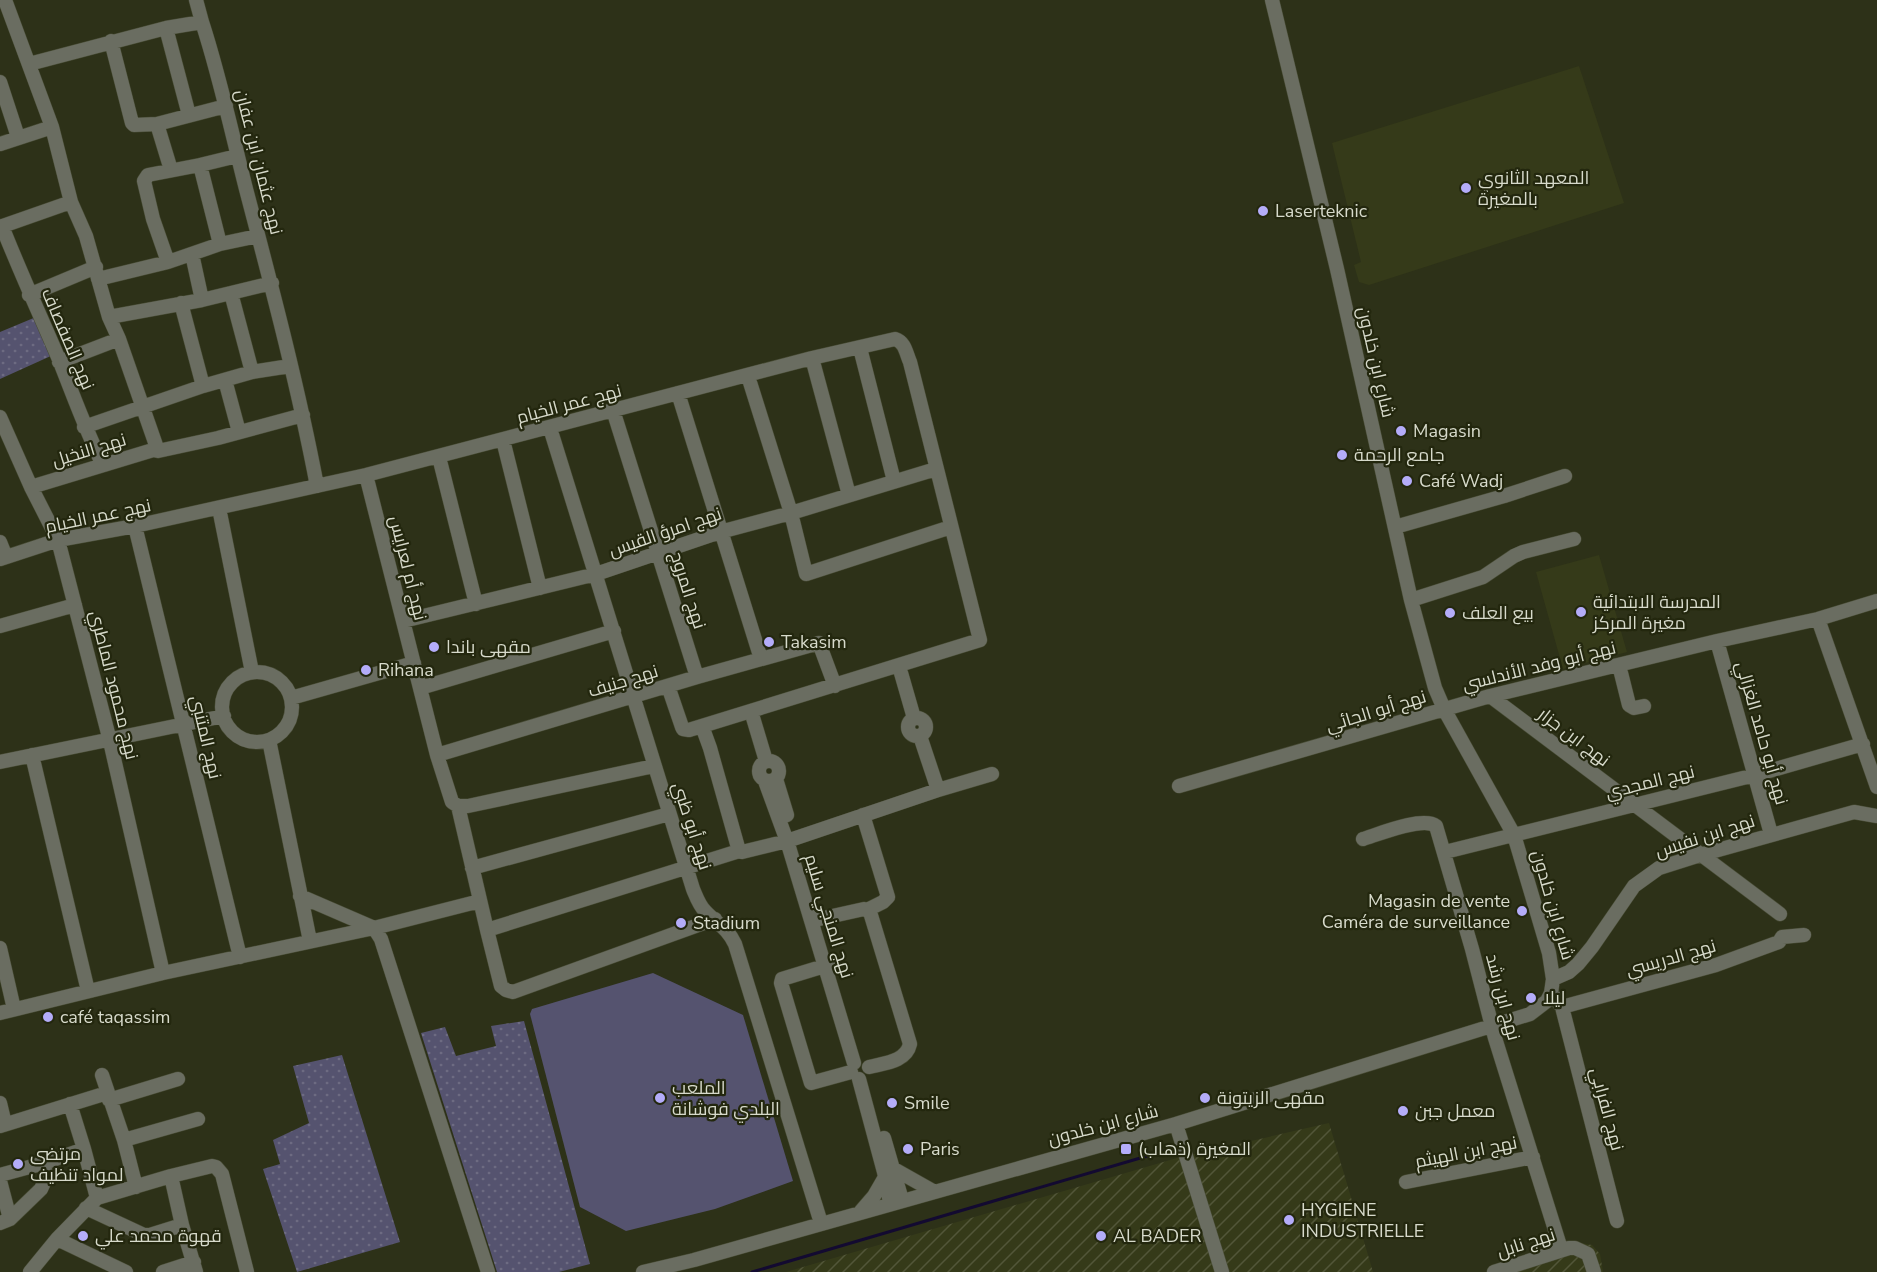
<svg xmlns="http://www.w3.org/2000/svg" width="1877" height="1272" font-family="'Nunito Sans',Cairo,sans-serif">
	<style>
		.built { fill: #353a19 }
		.industrial { fill: url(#industrial-furrows) }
		.green { fill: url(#green-dots) }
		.pitch { fill: #55536f }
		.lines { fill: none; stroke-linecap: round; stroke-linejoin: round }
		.stream { stroke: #130a31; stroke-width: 3 }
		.minor-casing { stroke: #484c35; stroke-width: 15 }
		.minor { stroke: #6a6d61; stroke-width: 14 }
		.poi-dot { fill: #b4acf9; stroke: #23270e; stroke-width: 2 }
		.labels { text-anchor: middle; stroke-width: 4.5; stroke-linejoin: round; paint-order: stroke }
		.street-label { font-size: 18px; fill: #d7dacb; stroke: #23270e }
		.poi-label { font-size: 18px; fill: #d7dacb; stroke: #23270e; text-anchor: start }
	</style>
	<defs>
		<pattern id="industrial-furrows" width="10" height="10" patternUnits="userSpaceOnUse" patternTransform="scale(1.5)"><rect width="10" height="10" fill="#353a19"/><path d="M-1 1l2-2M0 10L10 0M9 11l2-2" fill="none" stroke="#525639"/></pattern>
		<pattern id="green-dots" width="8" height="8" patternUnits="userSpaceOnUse" patternTransform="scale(1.5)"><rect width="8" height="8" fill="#55536f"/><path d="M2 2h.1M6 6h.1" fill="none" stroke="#6d6b82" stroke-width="1.8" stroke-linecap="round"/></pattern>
	</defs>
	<rect width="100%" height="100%" fill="#2d3118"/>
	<path class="built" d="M1579,66L1624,203L1369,285L1359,282L1354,265L1361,262L1332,143Z
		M1599,555L1627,652L1563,669L1536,572Z"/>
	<path class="industrial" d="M1329,1123L1373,1272H786L1177,1158Z
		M1562,1243H1580L1592,1245L1600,1254L1603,1272H1490Z"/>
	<path class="green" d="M36,317L53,355L0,379V332Z
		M524,1021L590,1264L559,1272H497L421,1033L445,1027L456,1056L496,1046L491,1026Z
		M342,1055L400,1242L297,1272L263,1169L280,1164L273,1140L309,1123L293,1066Z"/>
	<path class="pitch" d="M653,973L743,1015L793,1181L715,1209L626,1231L580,1207L530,1014L532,1009Z"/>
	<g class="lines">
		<path class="stream" d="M752,1272L1171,1149"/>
		<g class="minor-casing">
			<path id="minor" d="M5,0L52,127L71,202L86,236L109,317L119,339L158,451
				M196,0L202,22
				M166,28L189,115
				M111,41L132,123L134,125L157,124L226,106
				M29,64L166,28L202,22C220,77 232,134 246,189C272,288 298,386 317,486
				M0,82L18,137
				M157,124L171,170
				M0,144L52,127
				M200,165L220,244
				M2,226C20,272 41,317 60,362C74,397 86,431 103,465
				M0,227L71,202
				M192,254L202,300
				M168,262L153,219L144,181L148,175L200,165L237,156
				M98,279L168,262L220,244L258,236
				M231,293L252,372
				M29,295L96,267
				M181,303L203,386
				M109,317L202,300L272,283
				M860,348L894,481
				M812,358L849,495
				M59,362L119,339
				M748,376L791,513L806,574L951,527
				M225,380L239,432
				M678,393L761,659
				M613,410L697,677
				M0,417L31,487L58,540L110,741L163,973
				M84,427L203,386L252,372L290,366
				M550,428L693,889C696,896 699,905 705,911C717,924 727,927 735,944L821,1223
				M503,440L540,588
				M439,457L476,604
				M366,475L437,755L452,802L458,806H468L654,766
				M31,487L153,450L158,451L218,438L303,415
				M219,508L252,672
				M135,526L240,957
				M1395,527L1504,496L1565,476
				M0,542L6,557
				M0,559L58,540L135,526L366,475L812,358L895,339C905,342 906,353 910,362L980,640L689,730L683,729L682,727L668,686
				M1411,600L1483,577L1514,556L1523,552L1574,539
				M1818,619L1877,787
				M403,621L596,574L720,532L791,513L936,469
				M0,626L75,605
				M1717,641L1771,834
				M1619,665L1629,705L1634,708L1644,706
				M899,666L914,718
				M222 707a35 35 0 1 1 70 0a35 35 0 1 1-70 0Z
				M420,688L614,631
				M1490,696L1780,914
				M291,698L414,663
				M751,711L766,761
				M908 727a9 9 0 1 1 18 0a9 9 0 1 1-18 0Z
				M702,726L710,748L739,851L742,852L787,841L938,790L992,774
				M920,736L938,790
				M269,740L310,941
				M32,755L88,991
				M437,755L697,677L819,643L835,686
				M759 771a10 10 0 1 1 20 0a10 10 0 1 1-20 0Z
				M0,762L224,716
				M776,779L787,815
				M765,781L788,844L854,1063
				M1179,786L1490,696L1717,641L1818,619L1877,601
				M458,806L487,930
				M863,815L888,897L883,902L867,910
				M1363,839C1379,834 1423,816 1436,826L1472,949L1495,1038L1561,1249
				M1445,852L1755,775L1863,744
				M472,868L669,814
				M300,896L374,928L480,901
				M715,919L513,992L506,990L501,986L487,930L739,851
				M819,919L864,909L870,912L910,1044C906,1062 884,1063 869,1067
				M0,948L14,1009
				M831,964L782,979L781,983L811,1083L851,1072
				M1553,979L1569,972L1578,964L1592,947L1634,886L1659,868L1700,855L1854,812L1877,816
				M1551,993L1562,1007L1716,965L1779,942L1782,937L1804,935
				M1562,1007L1617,1221
				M0,1013L163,973L374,928L381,939L488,1272
				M102,1075L124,1140L136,1187
				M859,1079L884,1172L890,1203
				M109,1100L178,1079
				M0,1103L5,1124
				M70,1104L84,1149L97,1198
				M1176,1124L1222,1272
				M0,1126L107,1093
				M884,1138L902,1200
				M124,1140L198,1119
				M894,1169L933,1191
				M0,1175L44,1163L84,1149
				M171,1176L182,1225L196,1272
				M0,1181L10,1219
				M1406,1182L1533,1157
				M86,1208L144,1235H150L182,1225
				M861,1211L874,1196L885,1177
				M0,1223L10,1219L41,1189L46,1178L44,1163
				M57,1239L126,1272
				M30,1272L57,1239L97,1198L171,1176L212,1166L216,1167L222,1174L247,1272
				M163,1272L194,1262
				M643,1272L694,1260L1176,1124L1530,1014L1547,1001L1551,993L1553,979L1549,953L1514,835L1444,709L1435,688L1411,600L1337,269L1272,0
				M1494,1272L1569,1248H1575L1588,1254L1594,1272"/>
		</g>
		<use href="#minor" class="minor"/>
	</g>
	<g class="poi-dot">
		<circle cx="1466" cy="188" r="6"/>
		<circle cx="1263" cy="211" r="6"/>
		<circle cx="1401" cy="431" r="6"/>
		<circle cx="1342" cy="455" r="6"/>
		<circle cx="1407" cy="481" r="6"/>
		<circle cx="1581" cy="612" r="6"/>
		<circle cx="1450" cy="613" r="6"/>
		<circle cx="769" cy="642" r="6"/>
		<circle cx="434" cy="647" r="6"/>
		<circle cx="366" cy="670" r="6"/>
		<circle cx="1522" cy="911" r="6"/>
		<circle cx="681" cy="923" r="6"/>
		<circle cx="1531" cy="998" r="6"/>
		<circle cx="48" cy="1017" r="6"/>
		<circle cx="660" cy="1098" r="6"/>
		<circle cx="1205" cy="1098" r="6"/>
		<circle cx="892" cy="1103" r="6"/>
		<circle cx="1403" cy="1111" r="6"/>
		<circle cx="908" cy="1149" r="6"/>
		<rect x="1120" y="1143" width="12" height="12" rx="3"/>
		<circle cx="18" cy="1164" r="6"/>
		<circle cx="1289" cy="1220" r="6"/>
		<circle cx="83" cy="1236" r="6"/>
		<circle cx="1101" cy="1236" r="6"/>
	</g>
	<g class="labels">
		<g class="street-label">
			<text transform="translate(259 162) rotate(76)" y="6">نهج عثمان ابن عفان</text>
			<text transform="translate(68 339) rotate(67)" y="6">نهج الصفصاف</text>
			<text transform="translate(1376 362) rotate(77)" y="6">شارع ابن خلدون</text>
			<text transform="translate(569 404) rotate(-15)" y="6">نهج عمر الخيام</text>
			<text transform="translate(89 450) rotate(-17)" y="6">نهج النخيل</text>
			<text transform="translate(98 516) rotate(-12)" y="6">نهج عمر الخيام</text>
			<text transform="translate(665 532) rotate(-19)" y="6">نهج امرؤ القيس</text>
			<text transform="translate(408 568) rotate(76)" y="6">نهج أم لعرايس</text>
			<text transform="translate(688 590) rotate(72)" y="6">نهج المروج</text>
			<text transform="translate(1539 666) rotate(-14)" y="6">نهج أبو وفد الأندلسي</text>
			<text transform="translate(623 681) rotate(-17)" y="6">نهج جنيف</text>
			<text transform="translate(114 685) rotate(76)" y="6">نهج محمود الماطري</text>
			<text transform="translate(1376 711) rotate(-17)" y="6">نهج أبو الجائي</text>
			<text transform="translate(1762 733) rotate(74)" y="6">نهج أبو حامد الغزالي</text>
			<text transform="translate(206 737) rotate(77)" y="6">نهج المتنبي</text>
			<text transform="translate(1574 737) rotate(37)" y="6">نهج ابن جزار</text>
			<text transform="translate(1650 782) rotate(-14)" y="6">نهج المجدي</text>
			<text transform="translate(692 826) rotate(72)" y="6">نهج أبو ظبي</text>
			<text transform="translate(1705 836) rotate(-18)" y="6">نهج ابن نفيس</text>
			<text transform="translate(1553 905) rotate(74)" y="6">شارع ابن خلدون</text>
			<text transform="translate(829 916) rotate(73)" y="6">نهج المنجي سليم</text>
			<text transform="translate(1671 958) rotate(-16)" y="6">نهج الدريسي</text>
			<text transform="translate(1503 997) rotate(75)" y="6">نهج ابن رشد</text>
			<text transform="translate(1607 1109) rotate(75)" y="6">نهج الفرابي</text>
			<text transform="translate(1103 1125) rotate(-15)" y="6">شارع ابن خلدون</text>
			<text transform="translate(1466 1152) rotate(-11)" y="6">نهج ابن الهيثم</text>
			<text transform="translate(1526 1243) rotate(-18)" y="6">نهج نابل</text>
		</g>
		<g class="poi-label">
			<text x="1478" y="184">المعهد الثانوي<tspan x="1478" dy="21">بالمغيرة</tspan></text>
			<text x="1275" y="217">Laserteknic</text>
			<text x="1413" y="437">Magasin</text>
			<text x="1354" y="461">جامع الرحمة</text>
			<text x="1419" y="487">Café Wadj</text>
			<text x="1593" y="608">المدرسة الابتدائية<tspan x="1593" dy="21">مغيرة المركز</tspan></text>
			<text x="1462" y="619">بيع العلف</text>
			<text x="781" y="648">Takasim</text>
			<text x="446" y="653">مقهى باندا</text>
			<text x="378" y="676">Rihana</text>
			<text x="1510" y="907" text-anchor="end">Magasin de vente<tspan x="1510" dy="21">Caméra de surveillance</tspan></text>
			<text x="693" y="929">Stadium</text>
			<text x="1543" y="1004">ليلا</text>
			<text x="60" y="1023">café taqassim</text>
			<text x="672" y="1094">الملعب<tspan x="672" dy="21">البلدي فوشانة</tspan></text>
			<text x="1217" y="1104">مقهى الزيتونة</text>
			<text x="904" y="1109">Smile</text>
			<text x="1415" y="1117">معمل جبن</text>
			<text x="920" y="1155">Paris</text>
			<text x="1138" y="1155">المغيرة (ذهاب)</text>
			<text x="30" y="1160">مرتضى<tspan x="30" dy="21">لمواد تنظيف</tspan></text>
			<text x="1301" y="1216">HYGIENE<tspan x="1301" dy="21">INDUSTRIELLE</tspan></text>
			<text x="95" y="1242">قهوة محمد علي</text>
			<text x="1113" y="1242">AL BADER</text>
		</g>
	</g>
</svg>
